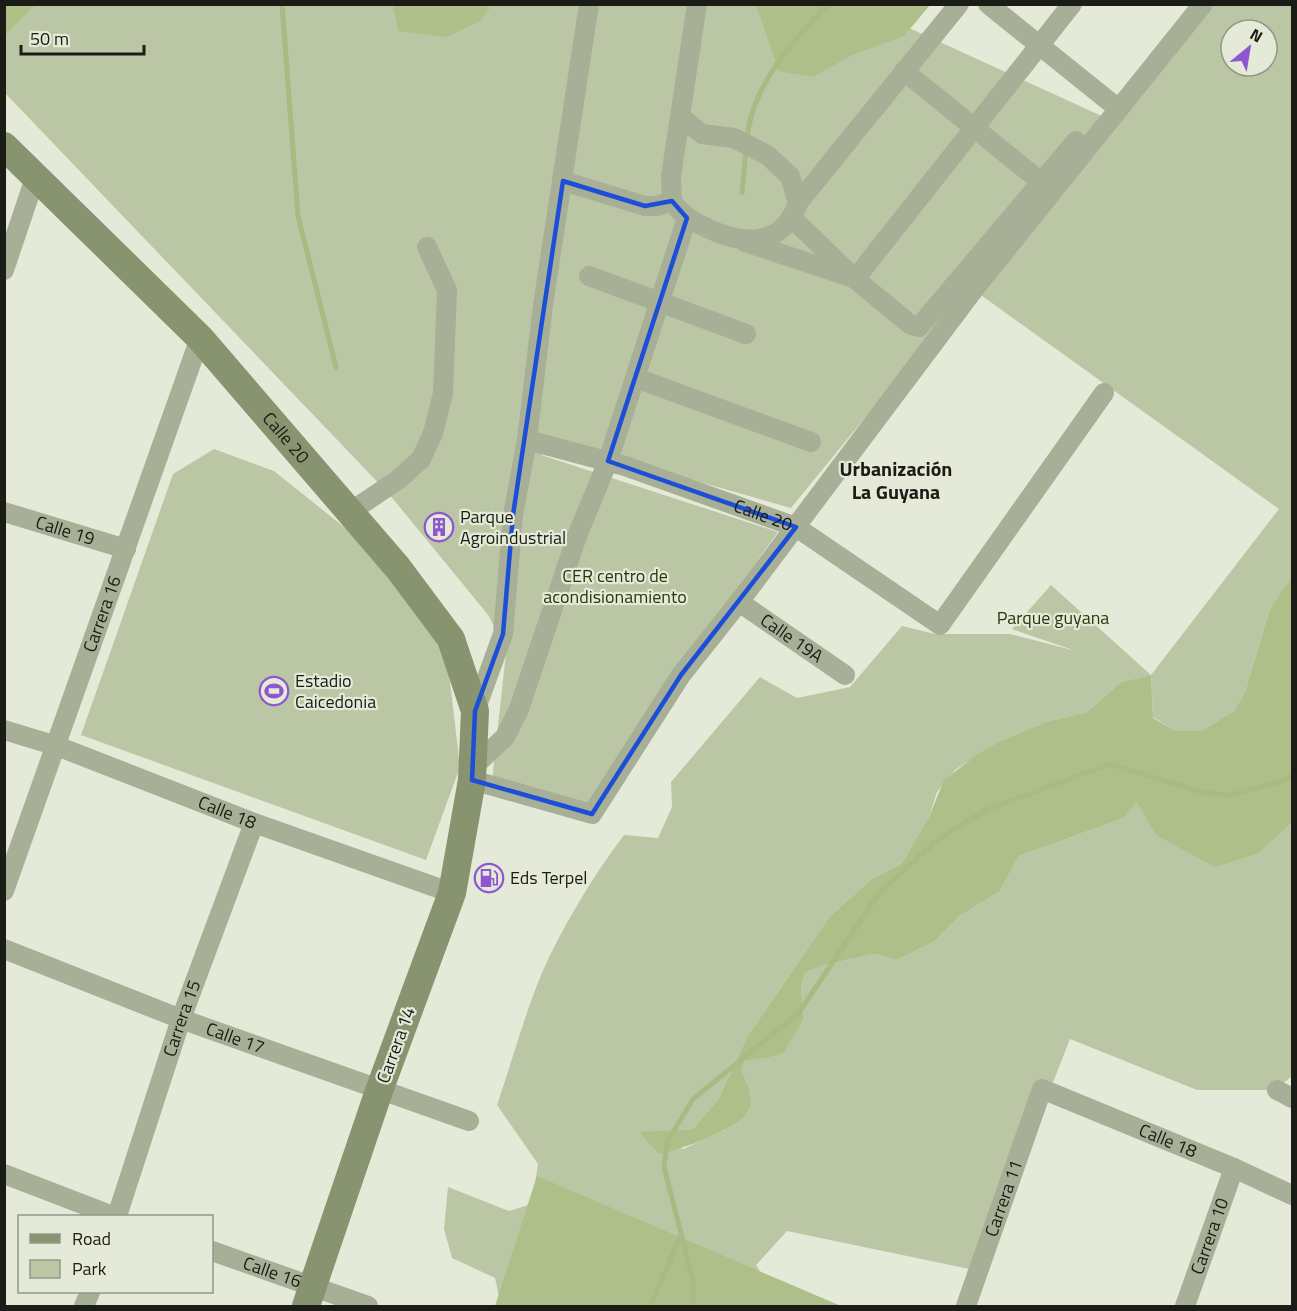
<svg xmlns="http://www.w3.org/2000/svg" width="1297" height="1311" font-family="'Titillium Web',sans-serif">
	<style>
		.green { fill: #bbc7a4; fill-rule: evenodd }
		.forest { fill: #aebf89 }
		.lines { fill: none; stroke-linecap: round; stroke-linejoin: round }
		.stream { stroke: #a9ba83; stroke-width: 5 }
		.street { stroke: #a7af97; stroke-width: 20 }
		.secondary { stroke: #889370; stroke-width: 28 }
		.marked { fill: none; stroke: #1d4ed8; stroke-width: 4.5; stroke-linejoin: round }
		.labels { text-anchor: middle; stroke-width: 4.5; stroke-linejoin: round; paint-order: stroke }
		.street-label { font-size: 18px; fill: #1a1c15; stroke: #e4ead7 }
		.poi-label { font-size: 18px; fill: #1a1c15; stroke: #e4ead7; text-anchor: start }
		.park-label { font-size: 18px; fill: #2c360c; stroke: #e4ead7 }
		.neighbourhood-label { font-size: 20px; font-weight: bold; fill: #1a1c15; stroke: #e4ead7 }
	</style>
	<rect width="100%" height="100%" fill="#e4ead7"/>
	<path class="green" d="M857,4L1106,118L1196,5H1292V576L1270,608L1245,692L1234,711L1201,731H1176L1153,717L1151,675L1121,682L1087,712L1046,722L1002,740L955,770L937,792L929,817L902,863L872,879L830,916L747,1037L719,1098L693,1129L639,1133L683,1149L725,1130L751,1095L740,1071L745,1059L766,1058L804,1020L801,988L805,973L824,965L874,954L897,960L935,941L960,916L1000,891L1019,856L1124,818L1137,801L1259,853L1292,823V1076L1275,1090H1197L1070,1039L979,1271L787,1231L756,1265L780,1306H501L495,1278L452,1258L444,1229L448,1187L509,1211L532,1204L538,1164L497,1105C514,1056 527,1004 549,957C570,915 595,873 624,835L658,838L672,807L671,782L760,677L797,698L850,687L902,626L935,634H1010L1076,651L1012,629L1051,585L1151,675L1279,509L971,288L791,508L544,438L541,455L778,532L678,670L592,809L492,781L506,653L489,616L389,494L5,93V36L36,5H392L398,31L490,8L488,5ZM1231,30H1267V66H1231Z
		M214,449L274,471L379,555L446,647L460,767L426,860L81,735L173,474Z"/>
	<path class="forest" d="M5,4H36V5L5,36Z
		M488,5L490,8L480,21L447,37L398,31L392,5Z
		M756,5V4L930,5L904,36L852,55L813,77L779,71Z
		M1292,576V823L1259,853L1215,867L1156,835L1137,802L1124,818L1019,856L1000,891L960,916L935,941L897,960L874,954L824,965L805,973L801,988L804,1019L783,1053L766,1058L745,1060L741,1071C746,1083 756,1098 748,1111C737,1130 680,1150 659,1154L639,1132L693,1129L719,1098L747,1037L830,916L872,879L902,863L929,817L944,780L978,754L1002,740L1046,722L1087,712L1121,682L1151,675L1153,718L1176,731H1201L1234,711L1245,692L1270,608Z
		M537,1176L841,1306H495Z"/>
	<g class="lines">
		<path class="stream" d="M282,4L298,216L336,367
			M747,140C751,86 792,42 828,4
			M742,193L746,149
			M650,1306L681,1235
			M693,1306V1280L664,1167L667,1142L693,1099L798,1014L879,893L937,840L986,810L1110,764L1205,793L1232,795L1283,781L1292,775"/>
		<g class="street">
			<path d="M988,4L1110,102"/>
			<path d="M904,71L1041,182"/>
			<path d="M681,117L702,134L734,138L767,155L790,176L798,203"/>
			<path d="M563,181L645,206H657L672,201L671,176L697,4"/>
			<path d="M672,201C682,216 693,221 709,229C745,246 783,246 798,203L959,4"/>
			<path d="M792,218L855,279L911,325L919,327L1076,141"/>
			<path d="M745,242L851,277"/>
			<path d="M4,270L35,178"/>
			<path d="M589,276L746,334"/>
			<path d="M855,279L1072,4"/>
			<path d="M636,378L811,442"/>
			<path id="s1" d="M527,440L625,466L796,527L940,625L1104,393"/>
			<path id="s2" d="M4,512L126,549"/>
			<path d="M350,512L399,479L421,459L433,433L443,393L447,290L427,247"/>
			<path id="s3" d="M739,602L845,675"/>
			<path d="M475,711L503,634L513,515L527,440L543,305L589,4"/>
			<path id="s4" d="M4,730L57,746L254,823L452,893"/>
			<path d="M472,768L505,737L519,709L577,536L608,461L687,218"/>
			<path d="M472,780L592,814L681,675L739,602L975,288L1203,4"/>
			<path id="s5" d="M4,891L200,338"/>
			<path id="s6" d="M4,949L181,1019L469,1121"/>
			<path d="M1277,1090L1292,1098"/>
			<path d="M4,1174L113,1216"/>
			<path id="s7" d="M117,1216L181,1019L254,823"/>
			<path id="s8" d="M212,1251L368,1306"/>
			<path d="M84,1306L90,1292"/>
			<path id="s9" d="M966,1306L1042,1089L1234,1168L1292,1195"/>
			<path id="s10" d="M1185,1306L1234,1168"/>
		</g>
		<path class="secondary" id="s11" d="M4,146L200,338L398,568L451,639L475,711L472,780L452,893L380,1088L306,1306"/>
	</g>
	<path class="marked" d="M563,181L645,206L672,201L687,218L608,461L796,527L681,675L592,814L472,780L475,711L503,634L513,515Z"/>
	<defs>
		<g id="building-ring" transform="scale(1.5)"><circle r="9.5" fill="#e4ead7" stroke="#8e57cf" stroke-width="1.5"/><path d="M-4-6H4V6H1V3H-1V6H-4ZM-2.5-4.3h1.7v1.8h-1.7ZM.8-4.3h1.7v1.8H.8ZM-2.5-1h1.7V.8h-1.7ZM.8-1h1.7V.8H.8Z" fill="#8e57cf"/></g>
		<g id="stadium-ring" transform="scale(1.5)"><circle r="9.5" fill="#e4ead7" stroke="#8e57cf" stroke-width="1.5"/><path d="M0-5a6.5 5 0 1 0 0 10a6.5 5 0 1 0 0-10ZM-3.5-1.8h7v3.6h-7Z" fill="#8e57cf"/></g>
		<g id="fuel-ring" transform="scale(1.5)"><circle r="9.5" fill="#e4ead7" stroke="#8e57cf" stroke-width="1.5"/><path d="M-5.5-6h7V0h2V4h1.3V-2.5L3-4.5l.8-.8L6-3V5H2.5V1h-1V6h-7ZM-4.2-4.7v3.2H.2V-4.7Z" fill="#8e57cf"/></g>
	</defs>
	<g fill-rule="evenodd">
		<use href="#building-ring" x="439" y="527"/>
		<use href="#stadium-ring" x="274" y="691"/>
		<use href="#fuel-ring" x="489" y="878"/>
	</g>
	<g class="labels">
		<g class="street-label">
			<text dy="6" stroke="none"><textPath href="#s11" startOffset="406">Calle 20</textPath></text>
			<text dy="6" stroke="none"><textPath href="#s1" startOffset="248">Calle 20</textPath></text>
			<text dy="6" stroke="none"><textPath href="#s2" startOffset="64">Calle 19</textPath></text>
			<text dy="6" stroke="none"><textPath href="#s5" startOffset="294">Carrera 16</textPath></text>
			<text dy="6" stroke="none"><textPath href="#s3" startOffset="64">Calle 19A</textPath></text>
			<text dy="6" stroke="none"><textPath href="#s4" startOffset="238">Calle 18</textPath></text>
			<text dy="6" stroke="none"><textPath href="#s7" startOffset="208">Carrera 15</textPath></text>
			<text dy="6" stroke="none"><textPath href="#s6" startOffset="248">Calle 17</textPath></text>
			<text transform="translate(396 1045) rotate(-70)" y="6">Carrera 14</text>
			<text dy="6" stroke="none"><textPath href="#s9" startOffset="366">Calle 18</textPath></text>
			<text dy="6" stroke="none"><textPath href="#s9" startOffset="114">Carrera 11</textPath></text>
			<text dy="6" stroke="none"><textPath href="#s10" startOffset="74">Carrera 10</textPath></text>
			<text dy="6" stroke="none"><textPath href="#s8" startOffset="64">Calle 16</textPath></text>
		</g>
		<g class="poi-label">
			<text x="460" y="523">Parque<tspan x="460" dy="21">Agroindustrial</tspan></text>
			<text x="295" y="687">Estadio<tspan x="295" dy="21">Caicedonia</tspan></text>
			<text x="510" y="884">Eds Terpel</text>
		</g>
		<g class="park-label">
			<text x="615" y="582">CER centro de<tspan x="615" dy="21">acondisionamiento</tspan></text>
			<text x="1053" y="624">Parque guyana</text>
		</g>
		<g class="neighbourhood-label">
			<text x="896" y="476">Urbanización<tspan x="896" dy="23">La Guyana</tspan></text>
		</g>
	</g>
	<rect width="1297" height="1311" fill="none" stroke="#1a1c15" stroke-width="12"/>
	<rect x="18" y="1215" width="195" height="78" fill="#e4ead7" stroke="#939889" stroke-width="1.5"/>
	<rect x="30" y="1234" width="30" height="9" fill="#889370" stroke="#939889" stroke-width="1.5"/>
	<text x="72" y="1245" font-size="18" fill="#1a1c15">Road</text>
	<rect x="30" y="1260" width="30" height="18" fill="#bbc7a4" stroke="#939889" stroke-width="1.5"/>
	<text x="72" y="1275" font-size="18" fill="#1a1c15">Park</text>
	<g transform="translate(1249 48) rotate(30)"><circle r="28" fill="#e4ead7" stroke="#939889" stroke-width="1.5"/>
	<path d="M0-4.5L10 22L0 15L-10 22Z" fill="#8e57cf"/>
	<text y="-9" font-size="16" font-weight="bold" text-anchor="middle" fill="#1a1c15">N</text>
	</g>
	<path d="M21 45v9h123v-9" fill="none" stroke="#1a1c15" stroke-width="3"/>
	<text x="30" y="45" font-size="18" fill="#1a1c15" stroke="#e4ead7" stroke-width="4.5" paint-order="stroke">50 m</text>
</svg>
